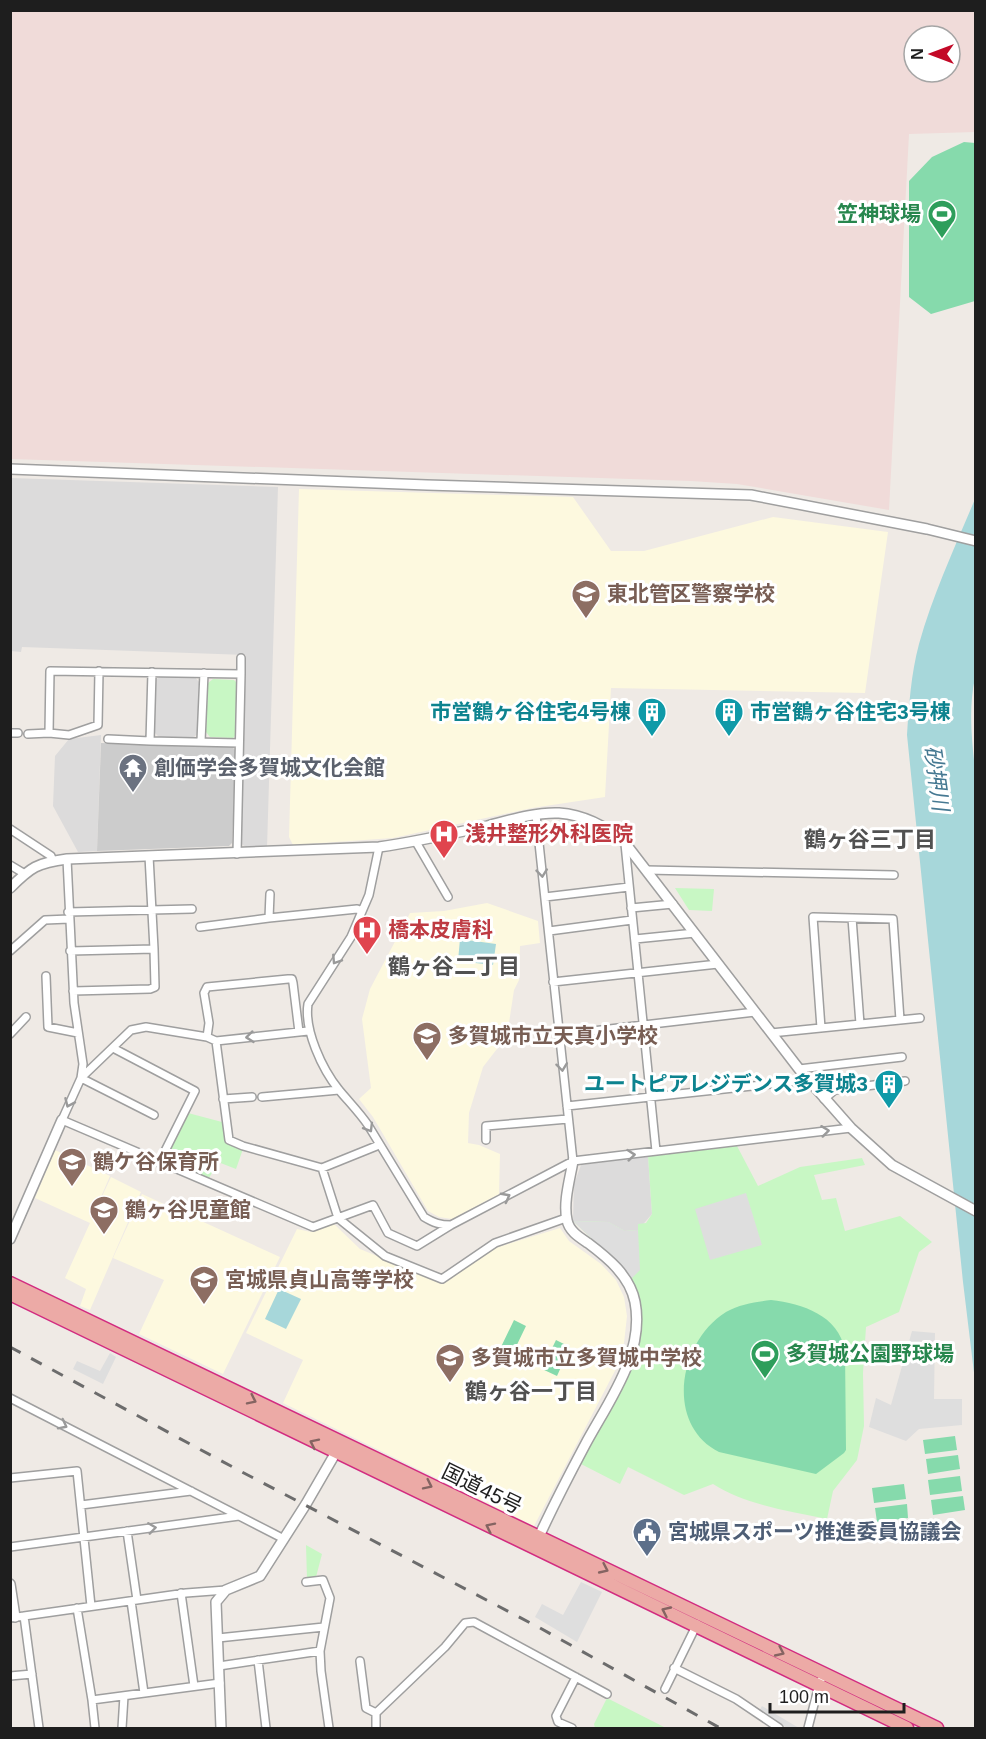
<svg xmlns="http://www.w3.org/2000/svg" width="986" height="1739" font-family="Arial,'Noto Sans JP',sans-serif">
	<style>
		.residential { fill: #dcdbdb }
		.education { fill: #fdf9df }
		.religious { fill: #ccc }
		.military { fill: #f0dbd9; fill-rule: evenodd }
		.park { fill: #c8f7c4 }
		.pitch { fill: #86daac }
		.parking { fill: #dedede }
		.water { fill: #a7d7da }
		.lines { fill: none; stroke-linecap: round; stroke-linejoin: round }
		.minor-casing { stroke: #9f9f9f; stroke-width: 10 }
		.tertiary-casing { stroke: #9f9f9f; stroke-width: 12 }
		.trunk-casing { stroke: #d22c80; stroke-width: 15 }
		.minor { stroke: #fff; stroke-width: 7 }
		.tertiary { stroke: #fff; stroke-width: 9 }
		.trunk { stroke: #ecaaa6; stroke-width: 12 }
		.rail { stroke: #6c6c6c; stroke-width: 3; stroke-dasharray: 12 12; stroke-linecap: butt }
		.oneway { stroke: #9a9a9a }
		.oneway2 { stroke: #856462 }
		.labels { text-anchor: middle; stroke-width: 6; stroke-linejoin: round; paint-order: stroke }
		.leisure-label { font-size: 21px; font-weight: bold; fill: #27864d; stroke: #fff; text-anchor: end }
		.education-label { font-size: 21px; font-weight: bold; fill: #785e54; stroke: #fff; text-anchor: start }
		.culture-label { font-size: 21px; font-weight: bold; fill: #0d838f; stroke: #fff; text-anchor: end }
		.worship-label { font-size: 21px; font-weight: bold; fill: #5b616d; stroke: #fff; text-anchor: start }
		.health-label { font-size: 21px; font-weight: bold; fill: #be3a42; stroke: #fff; text-anchor: start }
		.street-label { font-size: 21px; fill: #1e1e1e; stroke: #fff }
		.service-label { font-size: 21px; font-weight: bold; fill: #4e5e75; stroke: #fff; text-anchor: start }
		.water-label { font-size: 22px; font-style: italic; fill: #467992; stroke: #fff }
		.neighbourhood-label { font-size: 22px; font-weight: bold; fill: #515151; stroke: #fff }
	</style>
	<rect width="100%" height="100%" fill="#efeae5"/>
	<path class="residential" d="M11,478L278,487L267,848L258,849V846L246,847L240,843L246,655L22,647L21,652L11,651Z
		M160,676H194L199,682L198,733L193,738L159,737L154,732L156,680Z
		M101,735L97,851L78,852L53,806L55,756L69,739Z
		M648,1156L652,1214L638,1230L625,1231L608,1222L573,1221L574,1184L581,1165Z"/>
	<path class="education" d="M299,489L573,497L611,551H644L773,517L888,532L865,693L611,688L605,797L532,808L393,838L293,845L289,837Z
		M487,903L538,921L540,943L520,946L519,980L514,990L507,1036L483,1067L469,1113L468,1143L479,1145L500,1154L499,1194L452,1219L439,1217L428,1211L373,1117L359,1099L371,1088L362,1019L370,989L410,913L444,911Z
		M55,1150L110,1176L91,1220L111,1177L141,1192L90,1310L80,1306L86,1289L65,1278L90,1223L35,1198Z
		M142,1194L280,1257L223,1374L139,1334L164,1280L113,1258Z
		M334,1224L360,1249L442,1283L492,1249L560,1228L569,1241L601,1264L616,1280L624,1297L627,1316L624,1343L618,1365L534,1526L283,1403L303,1360L246,1333L297,1229L311,1232Z"/>
	<path class="religious" d="M101,743L232,746L236,752L232,843L229,846L97,851Z"/>
	<path class="military" d="M11,10L975,11V132L909,134L889,510L737,484L691,481L11,459ZM914,36H950V72H914Z"/>
	<path class="park" d="M213,679L234,680L238,684L237,734L233,738L210,737L206,732L208,683Z
		M675,888L714,889L712,911L689,910Z
		M188,1113L222,1122L228,1141L243,1149L236,1169L218,1162L209,1178L165,1159Z
		M737,1146L758,1186L800,1167L862,1158L865,1165L814,1175L822,1200L836,1198L845,1231L900,1216L932,1242L919,1252L899,1312L866,1327L863,1373L864,1426L857,1460L833,1491L827,1519C789,1511 746,1505 713,1484L684,1495L628,1467L620,1484L581,1464L617,1395L640,1317V1303L631,1279L620,1265L573,1221L608,1222L625,1231L638,1230V1224L646,1223L652,1214L648,1156Z
		M306,1545L322,1554L316,1577L307,1579Z
		M607,1698L666,1728H595L594,1724Z"/>
	<path class="pitch" d="M964,142L975,143V301L931,314L909,297V181L932,157Z
		M771,1300C803,1304 838,1315 845,1350L846,1450L844,1453L816,1474L719,1452C664,1424 679,1341 726,1312C740,1304 755,1302 771,1300Z
		M514,1320L526,1326L512,1355L500,1349Z
		M556,1340L570,1347L557,1376L542,1369Z
		M955,1436L957,1450L925,1454L923,1440Z
		M958,1455L960,1469L928,1474L926,1459Z
		M960,1476L962,1491L930,1495L928,1480Z
		M904,1484L906,1499L874,1503L872,1488Z
		M963,1496L965,1510L933,1515L931,1500Z
		M907,1504L908,1518L877,1522L875,1508Z"/>
	<path class="parking" d="M746,1193L762,1245L710,1260L695,1209Z
		M573,1221L608,1222L625,1231L638,1230L640,1270L631,1279L620,1265Z
		M912,1331L935,1333L934,1399H962V1425L919,1429L906,1441L869,1427L876,1398L891,1405Z
		M110,1353L116,1357L103,1384L73,1369L77,1361L100,1371Z
		M581,1582L602,1592L577,1642L535,1617L542,1604L563,1615Z
		M762,1706L799,1728H787L759,1711Z"/>
	<path class="water" d="M975,499V678C968,709 972,745 976,777L975,1381L963,1282L907,735C909,705 911,674 919,644C933,594 955,547 975,499Z
		M460,939L496,944L493,965L458,961Z
		M279,1289L301,1299L286,1329L265,1319Z"/>
	<g class="lines">
		<g class="minor-casing">
			<path id="minor" d="M99,671L98,725L69,735L49,733L50,671L241,674L237,854
				M152,672L150,741L239,743
				M241,674V658
				M10,733H18
				M28,734L49,733
				M108,739L150,741
				M201,741L204,673
				M536,815L573,1161
				M10,829L51,856L53,861
				M416,842L448,897
				M625,844L656,1151
				M379,847L369,895L351,937L308,1004C304,1030 322,1069 339,1090C349,1102 359,1112 368,1125C387,1156 405,1186 424,1217C434,1223 440,1225 451,1225L573,1161L851,1128
				M67,859L74,1003L83,1064L81,1078L62,1120L313,1227L373,1205L388,1233L417,1246L451,1225
				M10,865L25,874
				M646,870L894,875
				M270,894L269,918L357,909L362,911
				M545,897L629,887
				M631,908L673,904
				M68,912L192,909
				M852,918L860,1024
				M200,927L269,918
				M549,931L632,920
				M635,939L695,933
				M10,951L45,920L69,919
				M70,951L154,949L149,856
				M46,976L48,1027L78,1033
				M553,982L718,964
				M73,991L150,989L155,987L154,949
				M821,1028L813,917L893,919L900,1020
				M771,1033L920,1018
				M10,1034L26,1017
				M558,1035L755,1012
				M207,1037L209,1023L204,993L207,987L288,979H292L293,983L299,1032
				M216,1041L229,1140L243,1146L322,1168L379,1145
				M113,1048L195,1091L159,1163
				M799,1069L902,1057
				M262,1097L339,1090
				M223,1099L252,1097
				M824,1099L835,1090L905,1081
				M567,1106L808,1080
				M154,1115L81,1078L131,1030L146,1027L207,1037L216,1041L308,1031
				M486,1140V1126L568,1119
				M322,1168L338,1218L385,1256L442,1279L495,1243L566,1218
				M10,1398L284,1539
				M10,1478L77,1471L91,1606
				M81,1505L191,1491
				M127,1531L137,1600
				M10,1547L239,1516
				M306,1582L323,1580L330,1598L320,1651
				M181,1593L194,1686
				M131,1601L144,1693
				M77,1608L92,1700
				M24,1616L39,1728
				M10,1618L186,1593L226,1590
				M218,1638L324,1627
				M258,1660L266,1728
				M360,1661L366,1708L376,1713
				M219,1666L320,1651L321,1671L329,1728
				M674,1668L736,1699L779,1728
				M10,1676L32,1674
				M665,1689L697,1624
				M95,1728L92,1700L220,1683
				M122,1728L124,1696
				M376,1728V1713L445,1647L465,1623L474,1622L607,1694
				M572,1728L558,1722L556,1716L576,1677
				M808,1728L819,1685L824,1673"/>
		</g>
		<g class="tertiary-casing">
			<path id="tertiary" d="M10,469L427,485L751,495L927,529L976,541
				M10,888C31,867 37,863 67,859L379,847C415,842 451,834 487,826C510,820 535,812 559,813C585,815 607,827 625,843L799,1069L851,1128L892,1165L976,1211
				M10,1239L62,1120
				M536,1543C551,1510 568,1477 585,1445C608,1402 645,1354 635,1302C630,1276 608,1258 588,1243C579,1237 569,1231 567,1220C563,1202 570,1179 573,1161
				M10,1584L15,1617
				M221,1728L216,1602L226,1590L260,1576L306,1504L339,1447"/>
		</g>
		<g class="trunk-casing">
			<path id="trunk" d="M10,1283L937,1728
				M10,1294C309,1439 608,1584 907,1728"/>
		</g>
		<use href="#minor" class="minor"/>
		<use href="#tertiary" class="tertiary"/>
		<use href="#trunk" class="trunk"/>
		<path class="rail" d="M10,1347L242,1472L540,1628L720,1728"/>
	</g>
	<defs><path id="oneway-chevron" d="M-2-3.5L2.5 0L-2 3.5" fill="none" stroke-width="1.6" stroke-linecap="round" stroke-linejoin="round" transform="scale(1.5)"/></defs>
	<g class="oneway">
		<use href="#oneway-chevron" transform="translate(542 873) rotate(84)"/>
		<use href="#oneway-chevron" transform="translate(336 960) rotate(123)"/>
		<use href="#oneway-chevron" transform="translate(250 1037) rotate(174)"/>
		<use href="#oneway-chevron" transform="translate(562 1067) rotate(83)"/>
		<use href="#oneway-chevron" transform="translate(69 1103) rotate(114)"/>
		<use href="#oneway-chevron" transform="translate(369 1128) rotate(59)"/>
		<use href="#oneway-chevron" transform="translate(825 1131) rotate(-7)"/>
		<use href="#oneway-chevron" transform="translate(631 1155) rotate(-6)"/>
		<use href="#oneway-chevron" transform="translate(506 1197) rotate(-28)"/>
		<use href="#oneway-chevron" transform="translate(63 1425) rotate(27)"/>
		<use href="#oneway-chevron" transform="translate(152 1528) rotate(-8)"/>
	</g>
	<g class="oneway2">
		<use href="#oneway-chevron" transform="translate(252 1400) rotate(26)"/>
		<use href="#oneway-chevron" transform="translate(314 1443) rotate(-154)"/>
		<use href="#oneway-chevron" transform="translate(428 1485) rotate(26)"/>
		<use href="#oneway-chevron" transform="translate(490 1527) rotate(-154)"/>
		<use href="#oneway-chevron" transform="translate(604 1569) rotate(25)"/>
		<use href="#oneway-chevron" transform="translate(666 1611) rotate(-155)"/>
		<use href="#oneway-chevron" transform="translate(780 1652) rotate(25)"/>
	</g>
	<defs>
		<g id="stadium-pin" transform="scale(1.5)"><path d="M0 17L-7.5 6A9.5 9.5 0 1 1 7.5 6Z" fill="#2e9e5b" stroke="#fff"/><path d="M0-5a6.5 5 0 1 0 0 10a6.5 5 0 1 0 0-10ZM-3.5-1.8h7v3.6h-7Z" fill="#fff"/></g>
		<g id="school-pin" transform="scale(1.5)"><path d="M0 17L-7.5 6A9.5 9.5 0 1 1 7.5 6Z" fill="#8d6e63" stroke="#fff"/><path d="M0-5L7-2L0 1L-7-2ZM-4 1L0 2.5L4 1V4Q0 6-4 4Z" fill="#fff"/></g>
		<g id="building-pin" transform="scale(1.5)"><path d="M0 17L-7.5 6A9.5 9.5 0 1 1 7.5 6Z" fill="#0f9aa8" stroke="#fff"/><path d="M-4-6H4V6H1V3H-1V6H-4ZM-2.5-4.3h1.7v1.8h-1.7ZM.8-4.3h1.7v1.8H.8ZM-2.5-1h1.7V.8h-1.7ZM.8-1h1.7V.8H.8Z" fill="#fff"/></g>
		<g id="temple-pin" transform="scale(1.5)"><path d="M0 17L-7.5 6A9.5 9.5 0 1 1 7.5 6Z" fill="#6b7280" stroke="#fff"/><path d="M0-6L5-2H3V0L6.5 2.5H4V6H1.5V3h-3V6H-4V2.5H-6.5L-3 0V-2H-5Z" fill="#fff"/></g>
		<g id="hospital-pin" transform="scale(1.5)"><path d="M0 17L-7.5 6A9.5 9.5 0 1 1 7.5 6Z" fill="#e0444e" stroke="#fff"/><path d="M-5-5h3v3.5h4V-5h3V5h-3V1.5h-4V5h-3Z" fill="#fff"/></g>
		<g id="civic-pin" transform="scale(1.5)"><path d="M0 17L-7.5 6A9.5 9.5 0 1 1 7.5 6Z" fill="#5c6f8a" stroke="#fff"/><path d="M-.6-6.5H3V-4.5H.6V-3L4-1V1h2V6H-6V1h2V-1L-.6-3ZM-1.2 2.5V6h2.4V2.5Z" fill="#fff"/></g>
	</defs>
	<g fill-rule="evenodd">
		<use href="#stadium-pin" x="942" y="214"/>
		<use href="#school-pin" x="586" y="594"/>
		<use href="#building-pin" x="652" y="712"/>
		<use href="#building-pin" x="729" y="712"/>
		<use href="#temple-pin" x="133" y="768"/>
		<use href="#hospital-pin" x="444" y="834"/>
		<use href="#hospital-pin" x="367" y="930"/>
		<use href="#school-pin" x="427" y="1036"/>
		<use href="#building-pin" x="889" y="1084"/>
		<use href="#school-pin" x="72" y="1162"/>
		<use href="#school-pin" x="104" y="1210"/>
		<use href="#school-pin" x="204" y="1280"/>
		<use href="#stadium-pin" x="765" y="1354"/>
		<use href="#school-pin" x="450" y="1358"/>
		<use href="#civic-pin" x="647" y="1532"/>
	</g>
	<g class="labels">
		<g class="leisure-label">
			<text x="921" y="221">笠神球場</text>
			<text x="786" y="1361" text-anchor="start">多賀城公園野球場</text>
		</g>
		<g class="education-label">
			<text x="607" y="601">東北管区警察学校</text>
			<text x="448" y="1043">多賀城市立天真小学校</text>
			<text x="93" y="1169">鶴ケ谷保育所</text>
			<text x="125" y="1217">鶴ヶ谷児童館</text>
			<text x="225" y="1287">宮城県貞山高等学校</text>
			<text x="471" y="1365">多賀城市立多賀城中学校</text>
		</g>
		<g class="culture-label">
			<text x="631" y="719">市営鶴ヶ谷住宅4号棟</text>
			<text x="750" y="719" text-anchor="start">市営鶴ヶ谷住宅3号棟</text>
			<text x="868" y="1091">ユートピアレジデンス多賀城3</text>
		</g>
		<g class="worship-label">
			<text x="154" y="775">創価学会多賀城文化会館</text>
		</g>
		<g class="health-label">
			<text x="465" y="841">浅井整形外科医院</text>
			<text x="388" y="937">橋本皮膚科</text>
		</g>
		<g class="street-label">
			<text transform="translate(482 1489) rotate(26)" y="7">国道45号</text>
		</g>
		<g class="service-label">
			<text x="668" y="1539">宮城県スポーツ推進委員協議会</text>
		</g>
		<g class="water-label">
			<text transform="translate(937 778) rotate(82)" y="8">砂押川</text>
		</g>
		<g class="neighbourhood-label">
			<text x="870" y="847">鶴ヶ谷三丁目</text>
			<text x="454" y="974">鶴ヶ谷二丁目</text>
			<text x="531" y="1399">鶴ヶ谷一丁目</text>
		</g>
	</g>
	<rect width="986" height="1739" fill="none" stroke="#1e1e1e" stroke-width="24"/>
	<g transform="translate(932 54) rotate(270)"><circle r="28" fill="#ffffff" stroke="#a5a5a5" stroke-width="1.5"/>
	<path d="M0-4.5L10 22L0 15L-10 22Z" fill="#c30927"/>
	<text y="-9" font-size="16" font-weight="bold" text-anchor="middle" fill="#1e1e1e">N</text>
	</g>
	<path d="M770 1703v9h134v-9" fill="none" stroke="#1e1e1e" stroke-width="3"/>
	<text x="779" y="1703" font-size="18" fill="#1e1e1e" stroke="#ffffff" stroke-width="4.5" paint-order="stroke">100 m</text>
</svg>
